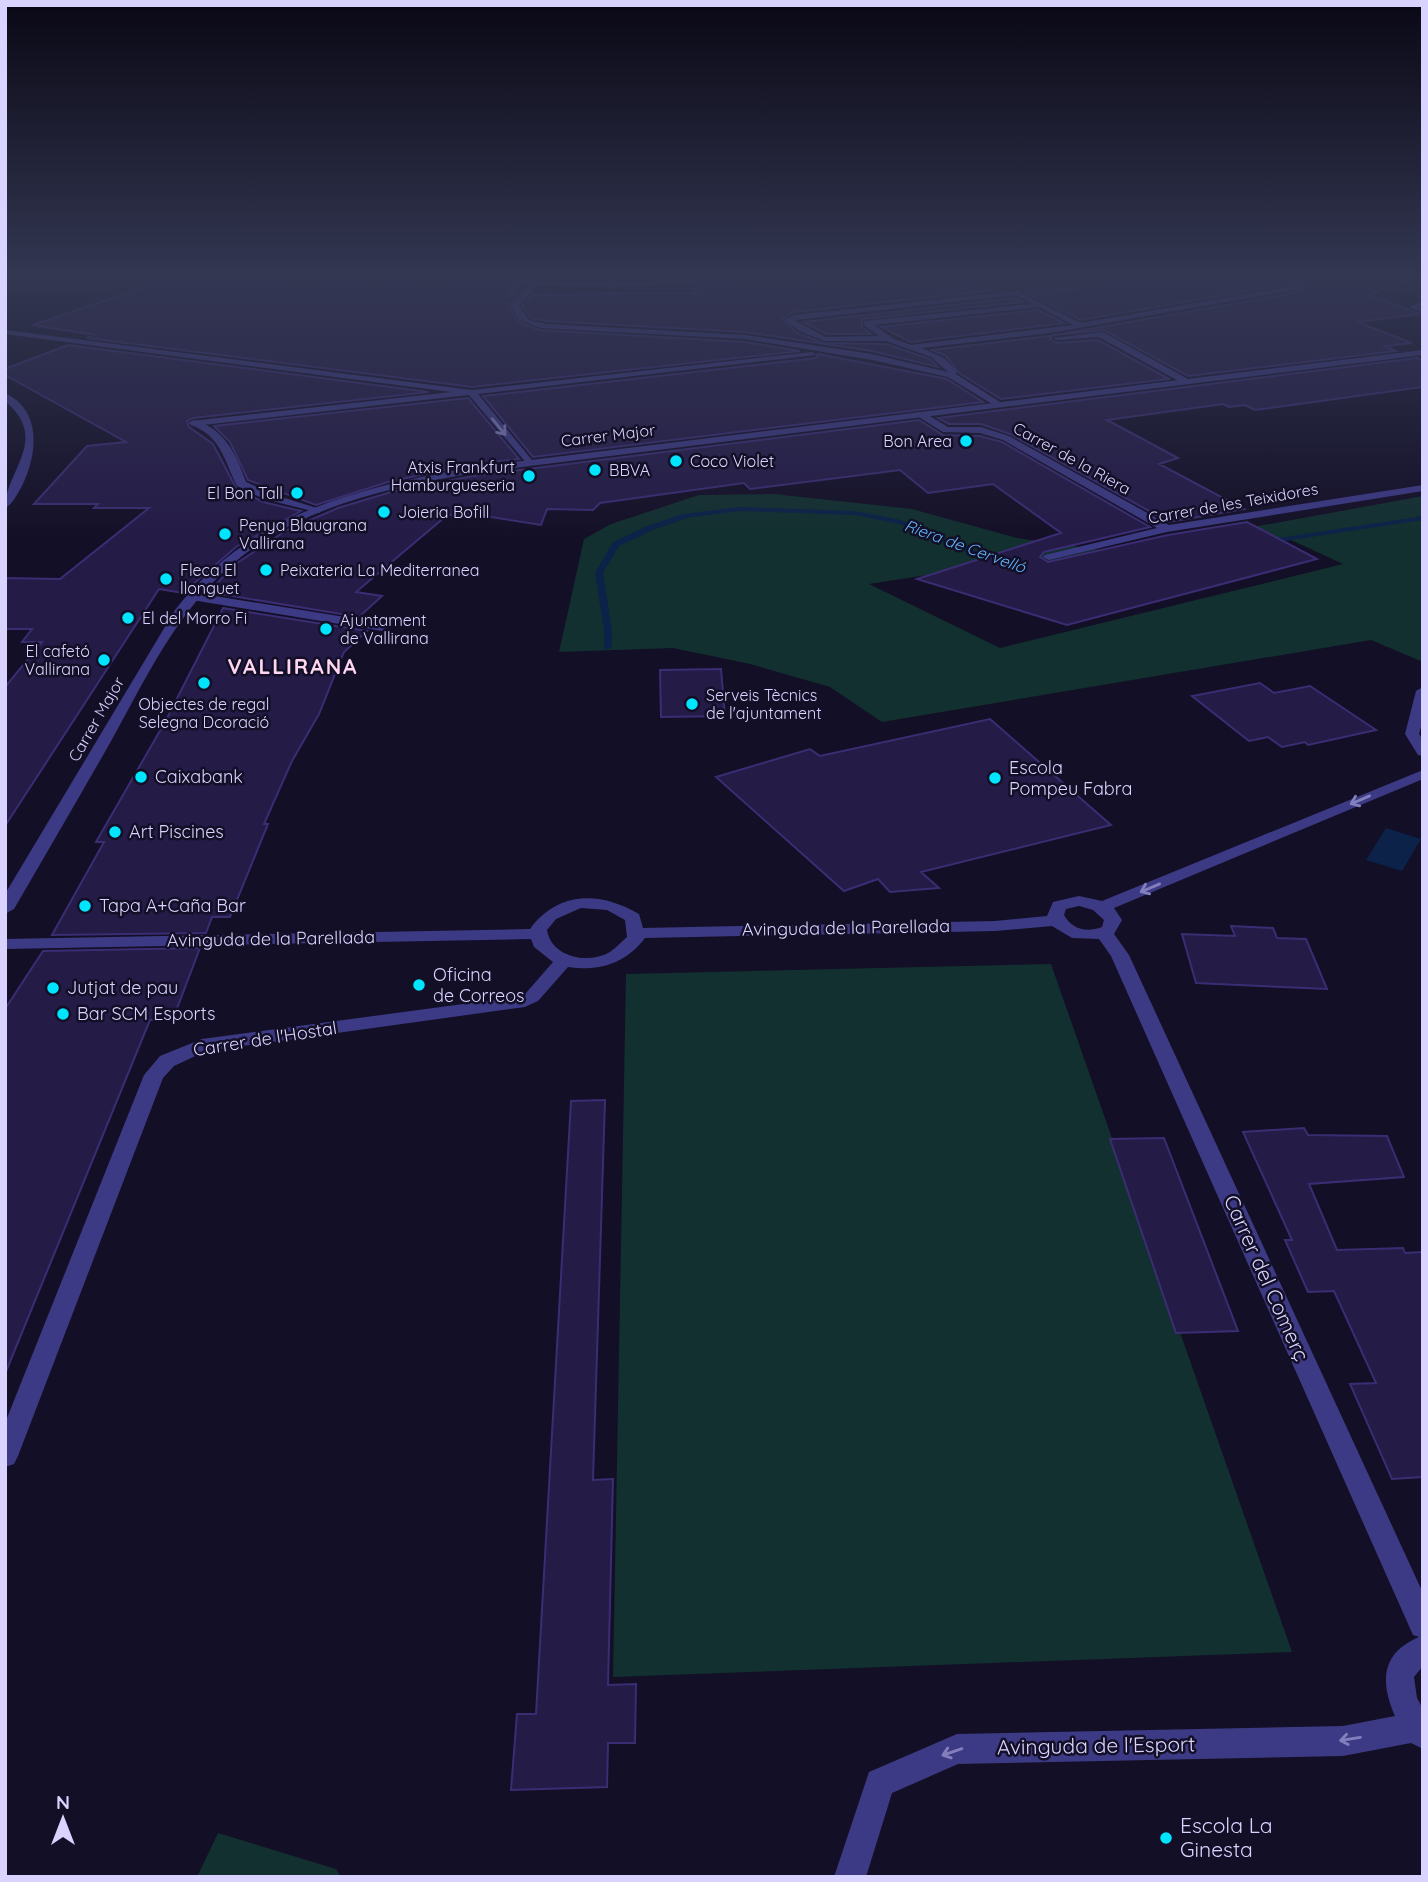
<svg xmlns="http://www.w3.org/2000/svg" width="1428" height="1882" font-family="Quicksand,sans-serif">
	<style>
		.green { fill: #12302f; fill-rule: evenodd }
		.water { fill: #0c2248 }
		.lines { fill: none; stroke-linecap: round; stroke-linejoin: round }
		.stream { fill: #0c2248; fill-rule: evenodd }
		.building { fill: #241b47; stroke: #3b2d73; stroke-width: 2 }
		.pedestrian { fill: #3d3a85; fill-rule: evenodd }
		.minor { fill: #3d3a85; fill-rule: evenodd }
		.tertiary { fill: #3d3a85; fill-rule: evenodd }
		.oneway { stroke: #837fbc }
		.poi-dot { fill: #00e5ff; stroke: #130f26; stroke-width: 2.5 }
		.labels { text-anchor: middle; stroke-width: 5; stroke-linejoin: round; paint-order: stroke }
		.far-street-label { font-size: 16px; fill: #d9d4ff; stroke: #130f26 }
		.far-poi-label { font-size: 16px; fill: #d9d4ff; stroke: #130f26; text-anchor: start }
		.far-water-label { font-size: 16px; font-style: italic; fill: #62b6ff; stroke: #130f26 }
		.poi-label { font-size: 18px; fill: #d9d4ff; stroke: #130f26; text-anchor: start }
		.street-label { font-size: 18px; fill: #d9d4ff; stroke: #130f26 }
		.far-district-label { font-size: 21px; font-weight: bold; letter-spacing: 2px; fill: #ffd6f0; stroke: #130f26 }
		.near-street-label { font-size: 21px; fill: #d9d4ff; stroke: #130f26 }
		.near-poi-label { font-size: 21px; fill: #d9d4ff; stroke: #130f26; text-anchor: start }
	</style>
	<rect width="100%" height="100%" fill="#130f26"/>
	<path class="green" d="M774,494L912,509L1017,538L1116,552L1423,496V662L1371,640L882,722L830,687L750,664L673,648L559,652L584,539L611,524L699,495ZM1291,540L1343,564L1000,648L869,584L979,567L1143,574Z
		M1051,964L1292,1652L613,1677L626,974Z
		M218,1833L336,1869L341,1877H197Z"/>
	<path class="water" d="M1386,828L1421,839L1402,871L1366,860Z"/>
	<g class="lines">
		<path class="stream" d="M739,507L855,511L901,520L1007,564L1000,566L899,524L855,515L739,511L687,518L653,530L619,546L603,573L612,631V647L610,649H604V631L595,573L613,542L647,526L683,514Z
			M1423,516V520L1265,544L1261,542L1265,540Z"/>
	</g>
	<path class="building" d="M168,279L354,284L427,279L429,282L520,287L508,296L517,295L509,307L517,321L539,330L745,342L800,351L472,387L87,338L95,335L33,325Z
		M812,279H954L998,290L794,312L783,319L797,333L824,343L886,344L930,359L938,367L872,351L745,332L547,321L531,318L522,306L532,295L696,293L692,288L816,282Z
		M1164,279H1298L1295,283L1081,320L1027,293Z
		M1311,279H1403V282L1369,295L1420,314L1357,322L1412,343L1385,346L1396,351L1188,376L1104,330L1053,335L1050,339L1057,343L1098,340L1169,379L1001,399L959,373L946,356L932,350L1050,336L1300,292Z
		M1015,298L1023,302L862,319V327L871,334H827L803,322Z
		M1038,310L1064,323L911,342L881,327Z
		M68,345L429,392L193,418L187,421L189,427L213,444L236,488L263,502L301,511L236,547L183,593L159,589L5,826V687L42,642H22L32,629H5V578L60,579L149,508H94L98,504H34L87,446L126,442L5,375V369Z
		M818,354L947,379L983,402L533,457L483,396L816,358Z
		M1417,358L1423,361V387L1255,410L1245,405L1229,407L1223,404L1107,420L1178,458L1159,464L1244,509L1169,522L1010,434L981,424H949L938,418Z
		M468,398L519,459L472,464L388,482L316,505L248,480L230,442L214,426Z
		M919,420L943,435L980,436L1002,442L1150,527L1044,552L1040,557L1048,562L1168,535L1247,522L1317,559L1067,625L917,579L1061,533L993,484L928,493L900,470L750,489L744,483L600,503L593,510L547,509L541,525L459,512L445,517L356,592L382,596L359,617L208,592L237,563L287,530L338,508L391,492L473,476Z
		M223,608L367,631L344,652L319,714L292,761L264,824H268L230,917H212L206,933L52,935L104,842H96L165,722Z
		M721,669L725,716L661,717L660,670Z
		M1260,683L1274,693L1310,686L1376,730L1308,745L1305,742L1282,747L1268,737L1249,741L1192,696Z
		M990,719L1111,825L921,872L939,888L890,892L878,879L844,891L716,777L810,749L820,756Z
		M1231,926L1273,928L1277,938L1306,939L1327,989L1196,983L1182,934L1235,936Z
		M200,948L173,1019L150,1020L5,1374V1009L43,951Z
		M605,1100L593,1480L613,1479L608,1685L636,1684L635,1743H608L607,1787L511,1790L517,1714H536L571,1101Z
		M1304,1128L1308,1135L1387,1136L1404,1177L1309,1184L1337,1250L1403,1248L1405,1253L1423,1252V1477L1392,1479L1350,1384L1376,1383L1334,1291L1308,1292L1285,1240H1292L1243,1132Z
		M1164,1138L1238,1331L1176,1333L1110,1139Z"/>
	<g class="lines">
		<path class="pedestrian" d="M194,420C225,429 236,454 246,482L272,494L320,509V513L264,499L237,486C224,460 221,436 191,425L189,423Z
			M190,592L382,623L388,627L382,631L186,599V593Z"/>
		<path class="minor" d="M318,279H358L354,281Z
			M429,279L611,283L755,279L752,281L611,287L537,285L519,306L529,320L547,324L745,335L872,354L948,372L931,357L886,341H825L799,331L785,320L794,315L1017,291L1081,323L1297,285L1301,279H1308L1300,289L1050,333L922,348L944,358L957,371L956,374L1000,402L1002,404L997,407L948,377L872,360L745,339L540,328L518,319L511,306L529,285ZM1016,295L1032,304L864,321V325L879,336L826,337L794,320ZM1039,307L1073,325L911,345L894,339L874,325Z
			M1423,301L1420,307L1423,313L1409,307Z
			M5,330L472,390L812,352L816,355L478,394L532,460V464L528,465L469,395L194,426L189,423L191,421L451,392L5,334Z
			M1103,332L1188,379L1189,381L1182,383L1099,337L1057,340L1053,338Z
			M5,393C43,411 37,455 22,486C17,494 13,504 5,508C5,471 51,439 5,401Z
			M917,412H923L948,427H981L1009,436L1169,525L1423,485V491L1167,532L1049,560L1043,557L1045,555L1157,528L1003,440L980,433L943,432L917,416Z
			M1423,687V719L1419,734L1423,740V756L1418,755L1405,734L1416,691Z
			M1423,770V779L1114,908L1122,920L1114,934L1129,955L1423,1593V1666L1414,1677L1417,1698L1423,1709V1749L1411,1743L1343,1756L958,1764L892,1793L866,1877H834L869,1772L957,1734L1343,1726L1395,1716C1380,1682 1381,1653 1419,1637L1413,1635L1111,956L1099,939L1072,938L1052,926L995,931L645,938C626,963 599,972 568,967L538,1001L525,1007L206,1051L174,1066L163,1078L18,1456L14,1464L5,1467V1423L144,1075L160,1056L202,1039L515,997L526,993L553,962L534,947L531,939L5,949V939L530,929C559,890 601,892 639,914L643,928L995,921L1047,916L1053,902L1079,896L1102,901ZM1079,906L1093,910L1104,920L1102,927C1086,933 1072,929 1064,915L1066,909ZM581,908L607,910L625,920L627,937C622,941 616,948 610,952C588,965 551,957 547,930L556,919Z"/>
		<path class="tertiary" d="M1423,350V355L473,473C400,486 325,501 262,542C187,589 151,669 110,743C78,799 46,854 14,909L5,914V894L175,610C251,513 357,488 473,467Z"/>
	</g>
	<defs><path id="oneway-shaft" d="M-6 0H5M1.5-3L5.5 0L1.5 3" fill="none" stroke-width="1.6" stroke-linecap="round" stroke-linejoin="round" transform="scale(1.75)"/></defs>
	<g class="oneway">
		<use href="#oneway-shaft" transform="translate(499 427) rotate(51)"/>
		<use href="#oneway-shaft" transform="translate(1360 800) rotate(157)"/>
		<use href="#oneway-shaft" transform="translate(1150 888) rotate(157)"/>
		<use href="#oneway-shaft" transform="translate(1350 1739) rotate(171)"/>
		<use href="#oneway-shaft" transform="translate(952 1752) rotate(161)"/>
	</g>
	<linearGradient id="sky" x2="0" y2="1"><stop stop-color="#0a0815"/><stop offset="0.51" stop-color="#333752"/><stop offset="1" stop-color="#333752" stop-opacity="0"/></linearGradient>
	<rect width="1428" height="542" fill="url(#sky)"/>
	<g class="poi-dot">
		<circle cx="966" cy="441" r="7"/>
		<circle cx="676" cy="461" r="7"/>
		<circle cx="595" cy="470" r="7"/>
		<circle cx="529" cy="476" r="7"/>
		<circle cx="297" cy="493" r="7"/>
		<circle cx="384" cy="512" r="7"/>
		<circle cx="225" cy="534" r="7"/>
		<circle cx="266" cy="570" r="7"/>
		<circle cx="166" cy="579" r="7"/>
		<circle cx="128" cy="618" r="7"/>
		<circle cx="326" cy="629" r="7"/>
		<circle cx="104" cy="660" r="7"/>
		<circle cx="204" cy="683" r="7"/>
		<circle cx="692" cy="704" r="7"/>
		<circle cx="141" cy="777" r="7"/>
		<circle cx="995" cy="778" r="7"/>
		<circle cx="115" cy="832" r="7"/>
		<circle cx="85" cy="906" r="7"/>
		<circle cx="419" cy="985" r="7"/>
		<circle cx="53" cy="988" r="7"/>
		<circle cx="63" cy="1014" r="7"/>
		<circle cx="1166" cy="1838" r="7"/>
	</g>
	<g class="labels">
		<g class="far-street-label">
			<text transform="translate(608 435) rotate(-7)" y="6">Carrer Major</text>
			<text transform="translate(1072 458) rotate(29)" y="6">Carrer de la Riera</text>
			<text transform="translate(1233 503) rotate(-10)" y="6">Carrer de les Teixidores</text>
			<text transform="translate(96 719) rotate(-60)" y="6">Carrer Major</text>
		</g>
		<g class="far-poi-label">
			<text x="952" y="447" text-anchor="end">Bon Area</text>
			<text x="690" y="467">Coco Violet</text>
			<text x="515" y="473" text-anchor="end">Atxis Frankfurt<tspan x="515" dy="18">Hamburgueseria</tspan></text>
			<text x="609" y="476">BBVA</text>
			<text x="283" y="499" text-anchor="end">El Bon Tall</text>
			<text x="398" y="518">Joieria Bofill</text>
			<text x="239" y="531">Penya Blaugrana<tspan x="239" dy="18">Vallirana</tspan></text>
			<text x="180" y="576">Fleca El<tspan x="180" dy="18">llonguet</tspan></text>
			<text x="280" y="576">Peixateria La Mediterranea</text>
			<text x="142" y="624">El del Morro Fi</text>
			<text x="340" y="626">Ajuntament<tspan x="340" dy="18">de Vallirana</tspan></text>
			<text x="90" y="657" text-anchor="end">El cafetó<tspan x="90" dy="18">Vallirana</tspan></text>
			<text x="706" y="701">Serveis Tècnics<tspan x="706" dy="18">de l'ajuntament</tspan></text>
			<text x="204" y="710" text-anchor="middle">Objectes de regal<tspan x="204" dy="18">Selegna Dcoració</tspan></text>
		</g>
		<g class="far-water-label">
			<text transform="translate(965 546) rotate(20)" y="6">Riera de Cervelló</text>
		</g>
		<g class="poi-label">
			<text x="1009" y="774">Escola<tspan x="1009" dy="21">Pompeu Fabra</tspan></text>
			<text x="155" y="783">Caixabank</text>
			<text x="129" y="838">Art Piscines</text>
			<text x="99" y="912">Tapa A+Caña Bar</text>
			<text x="433" y="981">Oficina<tspan x="433" dy="21">de Correos</tspan></text>
			<text x="67" y="994">Jutjat de pau</text>
			<text x="77" y="1020">Bar SCM Esports</text>
		</g>
		<g class="street-label">
			<text transform="translate(846 928) rotate(-1)" y="6">Avinguda de la Parellada</text>
			<text transform="translate(271 939) rotate(-1)" y="6">Avinguda de la Parellada</text>
			<text transform="translate(265 1039) rotate(-9)" y="6">Carrer de l'Hostal</text>
		</g>
		<g class="far-district-label">
			<text x="293" y="674">VALLIRANA</text>
		</g>
		<g class="near-street-label">
			<text transform="translate(1266 1278) rotate(66)" y="7">Carrer del Comerç</text>
			<text transform="translate(1096 1746) rotate(-1)" y="7">Avinguda de l'Esport</text>
		</g>
		<g class="near-poi-label">
			<text x="1180" y="1833">Escola La<tspan x="1180" dy="24">Ginesta</tspan></text>
		</g>
	</g>
	<rect width="1428" height="1882" fill="none" stroke="#d9d4ff" stroke-width="14"/>
	<g transform="translate(63 1819)" stroke="#130f26" stroke-width="5" paint-order="stroke">
	<path d="M0-5L12 26L0 18L-12 26Z" fill="#d9d4ff"/>
	<text y="-10" font-size="19" font-weight="bold" text-anchor="middle" fill="#d9d4ff">N</text>
	</g>
</svg>
